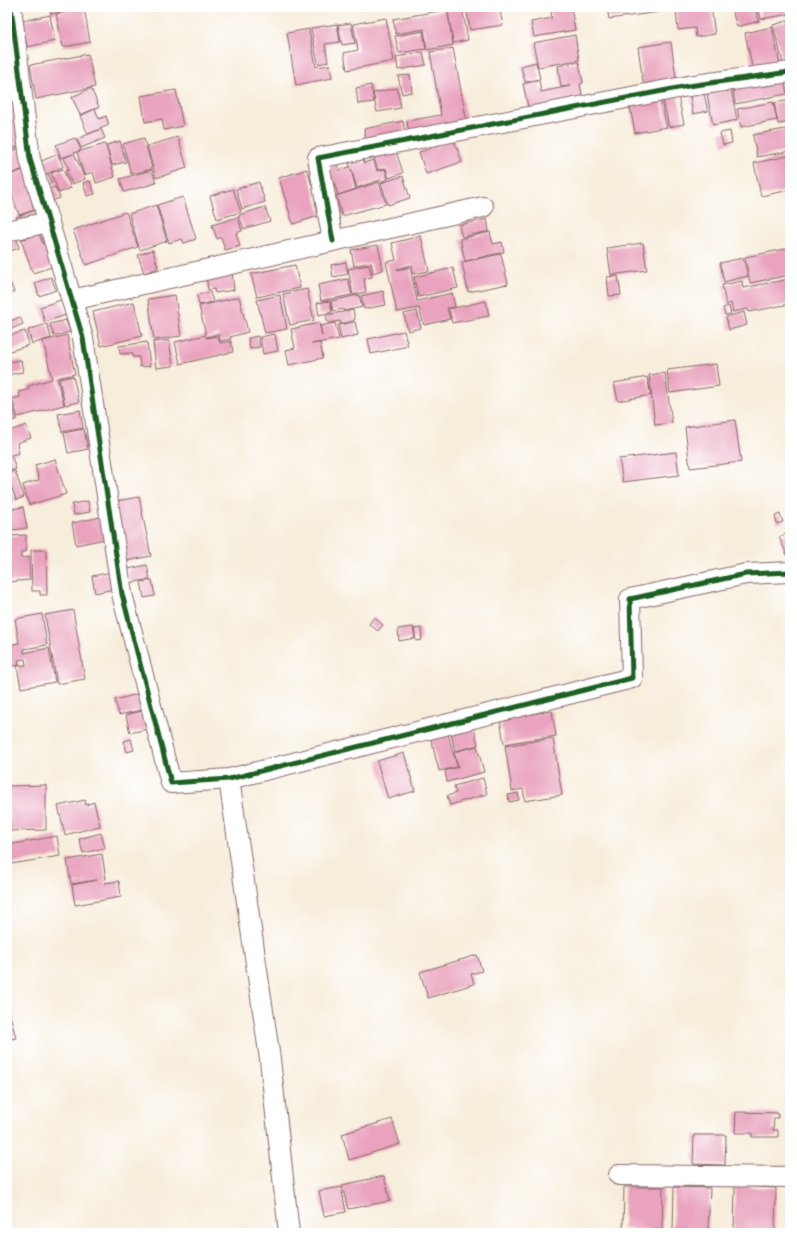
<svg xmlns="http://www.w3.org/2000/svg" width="797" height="1240" font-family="Kalam,sans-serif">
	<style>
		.building { fill: #e9a3be }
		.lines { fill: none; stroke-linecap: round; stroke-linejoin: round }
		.street-casing { stroke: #876769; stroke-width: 22 }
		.street { stroke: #fff; stroke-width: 20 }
		.cycleway-casing { stroke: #fff; stroke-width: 8 }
		.cycleway { stroke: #1b5e20; stroke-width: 5 }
	</style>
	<rect width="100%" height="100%" fill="#fff"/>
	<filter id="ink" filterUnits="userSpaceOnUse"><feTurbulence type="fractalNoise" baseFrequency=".025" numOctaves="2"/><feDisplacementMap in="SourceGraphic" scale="8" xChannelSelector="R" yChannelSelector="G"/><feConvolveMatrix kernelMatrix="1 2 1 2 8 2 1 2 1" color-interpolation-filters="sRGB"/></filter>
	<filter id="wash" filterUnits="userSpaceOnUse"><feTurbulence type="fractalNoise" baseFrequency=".012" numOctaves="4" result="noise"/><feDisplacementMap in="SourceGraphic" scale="16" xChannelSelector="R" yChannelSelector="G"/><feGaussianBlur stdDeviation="0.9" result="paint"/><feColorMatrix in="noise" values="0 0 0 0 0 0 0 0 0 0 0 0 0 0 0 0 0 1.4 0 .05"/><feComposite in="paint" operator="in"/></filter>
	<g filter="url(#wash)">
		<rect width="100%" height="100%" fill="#f7eddb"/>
		<g id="blocks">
			<path class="building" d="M50,7H81V8L51,14Z
				M462,7L468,40L453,43L448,13L453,45L427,50L424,29L396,34L393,19Z
				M473,7H499L503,25L470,30L466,8Z
				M550,7H571L575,30L534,37L531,22L552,18Z
				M607,7H658L659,12L609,19Z
				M662,7H685L686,8L662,11Z
				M705,7H711L715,34L696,37L695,28L678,30L676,11Z
				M731,7H755L759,21L737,27Z
				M758,7H790V14L761,19Z
				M84,8L90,42L63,47L56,14Z
				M50,15L55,41L27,47L22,21Z
				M386,18L394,61L347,70L344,53L358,50L353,24Z
				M790,20V61L783,63L773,25Z
				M351,23L355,43L342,45L338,25Z
				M337,24L340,42L325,44L328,62L318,64L311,28Z
				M772,27L780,65L753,71L745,33Z
				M309,29L316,67L330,65L332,78L296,85L287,33Z
				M423,31L426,49L399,53L395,36Z
				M575,35L579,60L538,67L533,43Z
				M671,42L677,85L644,89L638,47Z
				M453,48L467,123L409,135L407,121L441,115L430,52Z
				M423,52L426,65L398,70L396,57Z
				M88,54L95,87L36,99L30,65Z
				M536,62L540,79L525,82L521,66Z
				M579,62L583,83L580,84L583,101L529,111L523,84L539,80L541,92L570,86L561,87L558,66Z
				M7,66L13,85L7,86Z
				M410,75L412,92L402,94L398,76Z
				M784,79L787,94L735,104L733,89Z
				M371,85L374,102L358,104L356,88Z
				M9,87L27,144L7,150V88Z
				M91,88L99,107L80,115L72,97Z
				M397,88L401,108L377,112L373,93Z
				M176,90L183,126L164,130L162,119L145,122L141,96Z
				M731,90L737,120L713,125L707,94Z
				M704,94L708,111L693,114L690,96Z
				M678,96L684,124L669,127L663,99Z
				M790,100V122L778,124L774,103Z
				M661,101L667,127L635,133L630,107Z
				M773,102L777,120L741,127L737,109Z
				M95,109L99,119L106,116L109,125L88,134L80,116Z
				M403,121L406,139L367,146L364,129Z
				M790,128V151L757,157L753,135Z
				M101,129L105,138L81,148L77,139Z
				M730,131L732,143L723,145L720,133Z
				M178,137L187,168L156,178L147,146Z
				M75,138L81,150L74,153L85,179L72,184L66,171L69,170L64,158L73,154L61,158L56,145Z
				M144,138L152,169L131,174L123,144Z
				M454,140L462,162L426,174L419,152Z
				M120,141L126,162L112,165L107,145Z
				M105,144L115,177L96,183L93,172L84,175L77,152Z
				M22,147L29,167L7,175V153Z
				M396,151L403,173L389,178L386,168L378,170L374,158Z
				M58,154L63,167L42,176L37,163Z
				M788,156L790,167V190L761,196L754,163Z
				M363,158L364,163L373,160L377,171L385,169L388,179L381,182L380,180L357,188L351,169L356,189L338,195L329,166L337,164L339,170L350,167L349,163Z
				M26,169L39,208L19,215L7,181V176Z
				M63,169L71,188L59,193L51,173Z
				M307,169L321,215L293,224L279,178Z
				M152,170L156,183L124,192L120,179Z
				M48,174L52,183L44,186L41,177Z
				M403,176L410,198L388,205L381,183Z
				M90,181L95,194L87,196L83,183Z
				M259,182L265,202L242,209L236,189Z
				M379,182L386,204L342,216L336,196Z
				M55,187L60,198L52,201L48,189Z
				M233,189L241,212L217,219L210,196Z
				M183,197L196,239L184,243L182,239L169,243L157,205Z
				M156,205L167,241L140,250L129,214Z
				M265,207L270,221L244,229L239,215Z
				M36,210L39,219L19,226L16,217Z
				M126,212L138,247L86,265L73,230Z
				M238,217L242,231L236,233L240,246L225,250L221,237L217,239L212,225Z
				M487,219L489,231L462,237L459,225Z
				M490,232L493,244L502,242L504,252L465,261L460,239Z
				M39,234L43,244L51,241L58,265L33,273L21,240Z
				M16,236L19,248L7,252V239Z
				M421,236L429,271L413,274L412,265L397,269V270L410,267L417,301L452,293L455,307L447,308L450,319L424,325L419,308L397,312L386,262L396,260L392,243Z
				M643,243L647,270L611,275L607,248Z
				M378,245L383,270L373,273L371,263L354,266L351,250Z
				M790,248V275L750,283L745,257Z
				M153,250L158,268L144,273L138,255Z
				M501,254L508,284L468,292L462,262Z
				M743,258L748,276L724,282L720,263Z
				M346,262L348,274L333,277L331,265Z
				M295,265L300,288L257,297L251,274Z
				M369,265L372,277L364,279L366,292L353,295L348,269Z
				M453,268L458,288L418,297L414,277Z
				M232,272L234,290L215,293L214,289L208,290L206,276Z
				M618,276L621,295L609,296L607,277Z
				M51,277L56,290L39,296L35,283Z
				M9,279L14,292L7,295V280Z
				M348,279L352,295L321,301L318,285Z
				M790,279V304L749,312L748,309L733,312L731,303L726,305L722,285L742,281L743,288Z
				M307,289L314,320L290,325L283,294Z
				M383,291L386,305L364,309L361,296Z
				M210,292L213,302L199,305L197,295Z
				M175,295L181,336L154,340L148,299Z
				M280,295L287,329L265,333L257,300Z
				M359,295L362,307L344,311L343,309L333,311L331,301Z
				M239,297L248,332L230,337L231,339L220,341L219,334L206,337V338L218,336L220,343L231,341L233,352L180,364L175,342L206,335L199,306Z
				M61,300L66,315L45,322L40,307Z
				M330,301L332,312L319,315L317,303Z
				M486,301L489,316L452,323L449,309Z
				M134,302L142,336L101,346L93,312Z
				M729,306L731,314L725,315L723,308Z
				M353,310L355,320L341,324L340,321L328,323L326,315Z
				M7,311L11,321L20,317L23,324L7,331Z
				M417,311L421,328L408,331L404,314Z
				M744,312L747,325L729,330L726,317Z
				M66,320L70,332L54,336L50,324Z
				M355,322L358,335L341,339L338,325Z
				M319,323L322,336L320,326L335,323L339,339L311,344L320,343L323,358L289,365L286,350L295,348L291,329Z
				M47,324L51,338L32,344L28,330Z
				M25,331L29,345L10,351L7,342V336Z
				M404,331L408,346L371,354L368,339Z
				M275,334L278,351L263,354L260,337Z
				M67,335L75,374L57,378L64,405L18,417L12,399L20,397L19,392L29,389L28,386L52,379L43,341Z
				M258,336L260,347L250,349L248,338Z
				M169,340L173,366L156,368L153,342Z
				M147,342L150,366L140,367L139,357H133L132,353L120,354L119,346Z
				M21,360L23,372L7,375V362Z
				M716,364L719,386L670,393L667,370Z
				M665,373L672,423L655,425L649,375Z
				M73,376L79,402L65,405L59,379Z
				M647,377L651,395L618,401L614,383Z
				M7,390L17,419L7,423Z
				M80,410L83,428L62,432L58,414Z
				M735,420L741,462L690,468L685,427Z
				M26,425L31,438L17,443L19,453L11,455L16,469L7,472V432Z
				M84,429L88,449L68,453L64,433Z
				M676,452L679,475L623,482L619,459Z
				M55,459L66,494L29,505L23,485L39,480L35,465Z
				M15,471L24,497L16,500L10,482L7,483V473Z
				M7,485L13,501L7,503Z
				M139,497L151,556L122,562L111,502Z
				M88,501L90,512L74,515L72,504Z
				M23,507L27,528L7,531V510Z
				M780,514L783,522L777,524L775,516Z
				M101,517L105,539L76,545L72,523Z
				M790,532V554L787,555L779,537Z
				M26,535V552H21V558L29,557L30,580L7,582V536Z
				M31,550H46L47,595H40V591H32Z
				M147,565L150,579L130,583L128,569Z
				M112,572L115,589L95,593L92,576Z
				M152,580L155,596L144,598L141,582Z
				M73,610L85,679L57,684L45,615Z
				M42,614L47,645L24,649V653L49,648L55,682L21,688L17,666L26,665L25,659L18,660L19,665L7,667V656L8,655L7,645L19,643L15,619Z
				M374,617L383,625L378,631L369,624Z
				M413,627L415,638L399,641L398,629Z
				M421,628L422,640L416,641L414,629Z
				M138,694L142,710L119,715L115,700Z
				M142,711L147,729L130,733L126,715Z
				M552,711L556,736L504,744L500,719Z
				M474,728L478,745L455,751L451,734Z
				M448,734L457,767L439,771L431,739Z
				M553,738L562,795L525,801L523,789L512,791L505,746Z
				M131,739L134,750L127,752L124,741Z
				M477,746L484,772L447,782L445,771L458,767L454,752Z
				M404,753L415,791L388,799L377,761Z
				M483,778L487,794L450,805L447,796L456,793L454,786Z
				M46,785V830L10,831V811H7V786Z
				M518,793L519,800L509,802L508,795Z
				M85,800L86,805L94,802L100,826L65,835L58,806Z
				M101,833L105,848L83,853L79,839Z
				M57,836L60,856L11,864L8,845Z
				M102,854L106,879H104L105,883L119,881L121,897L75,905L72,885L97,880L71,884L67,860Z
				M477,955L482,971L471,974L474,984L428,998L420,972Z
				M7,1003L16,1038L7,1040Z
				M736,1112L778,1113V1118H774L773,1130H778V1137H752V1133H735Z
				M392,1119L400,1144L349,1160L342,1134Z
				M694,1135H726L725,1165L693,1164Z
				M384,1176L390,1201L348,1209L342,1185Z
				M735,1186L776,1188L775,1232L734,1231Z
				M341,1187L346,1212L324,1216L319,1191Z
				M624,1187H663L662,1230L623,1229Z
				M674,1187L710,1188L708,1231L673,1230Z"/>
		</g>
	</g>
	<g filter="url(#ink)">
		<use href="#blocks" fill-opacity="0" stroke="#876769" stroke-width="1"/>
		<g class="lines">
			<g class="street-casing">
				<path id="street" d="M11,7L30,159L83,338L122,594L171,783L229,779L632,678L630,599L746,574L790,572
					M7,231L49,222
					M333,241L318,158L688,86L790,72
					M72,300L483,207
					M229,779L270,1059L289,1233
					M619,1175L790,1177"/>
			</g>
			<use href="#street" class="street"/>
			<g class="cycleway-casing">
				<path id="cycleway" d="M11,7L30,159L83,338L122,594L171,783L229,779L632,678L630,599L746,574L790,572
					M333,241L318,158L688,86L790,72"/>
			</g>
			<use href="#cycleway" class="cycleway"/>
		</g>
	</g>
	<rect width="797" height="1240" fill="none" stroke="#fff" stroke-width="24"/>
</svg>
